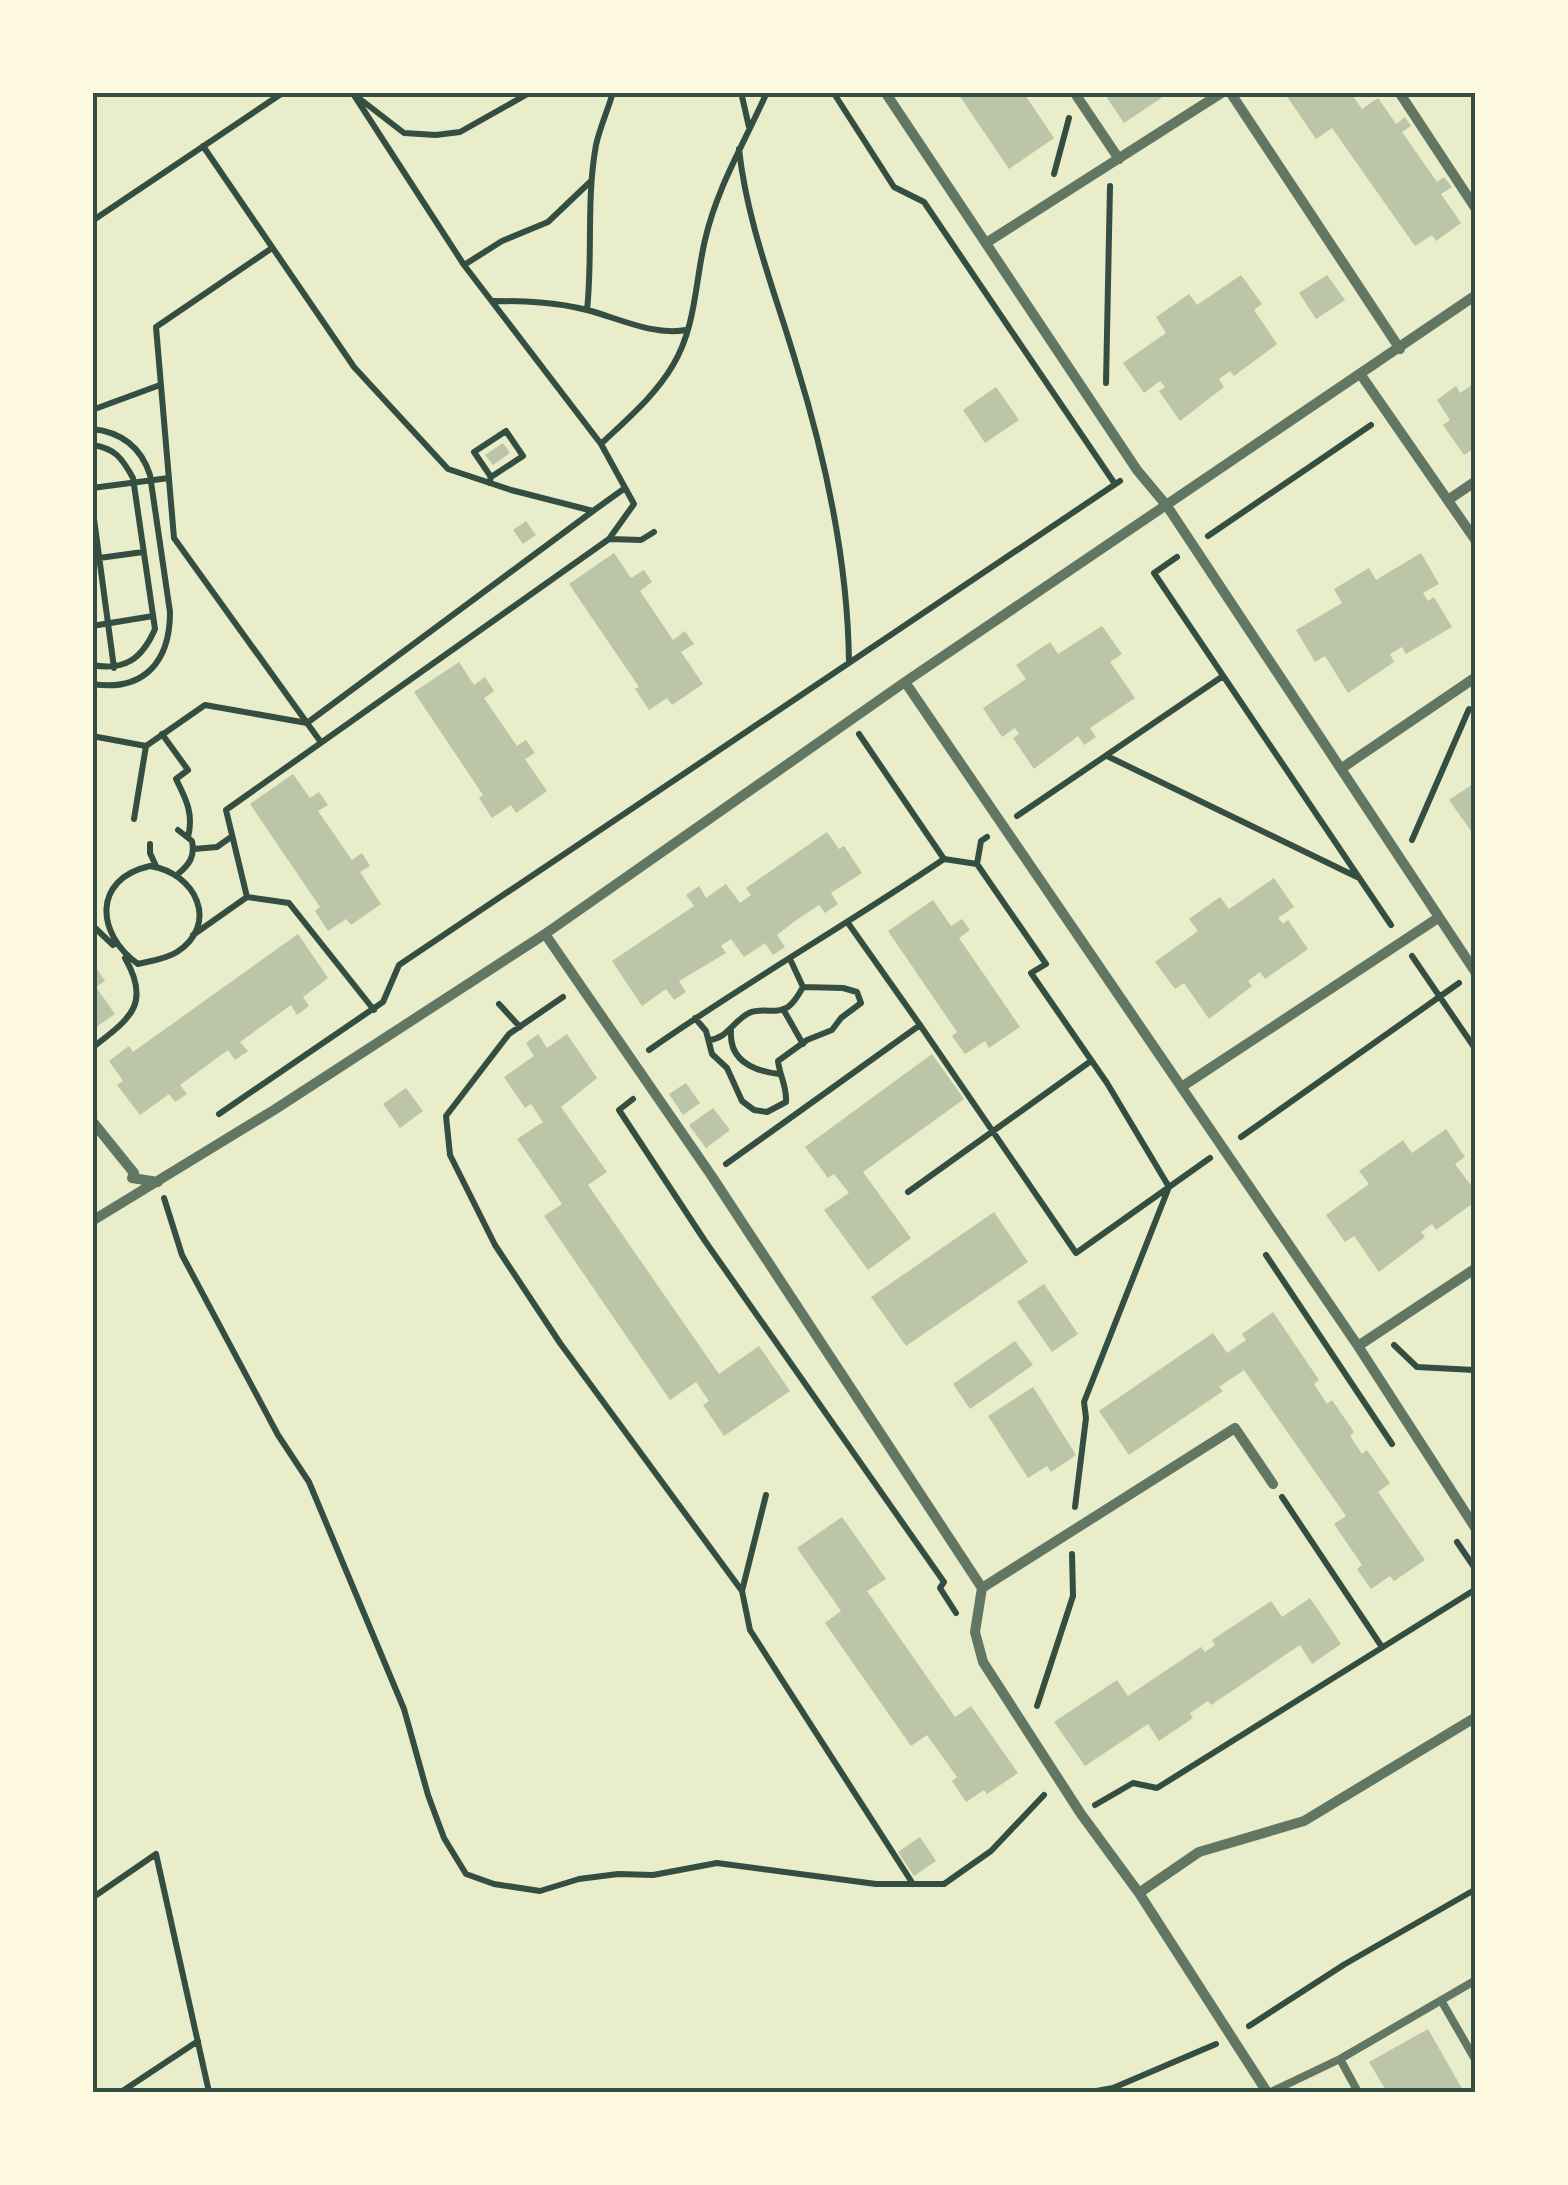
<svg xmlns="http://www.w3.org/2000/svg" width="1568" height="2185" font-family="Lora,serif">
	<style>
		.building { fill: #bcc5a7 }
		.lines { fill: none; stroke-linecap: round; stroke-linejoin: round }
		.path { stroke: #344e41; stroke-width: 6 }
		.service { stroke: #617663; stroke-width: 8 }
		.minor { stroke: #617663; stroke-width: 10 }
		.neatline { fill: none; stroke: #344e41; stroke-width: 4 }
	</style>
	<rect width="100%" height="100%" fill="#e9edc9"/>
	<path class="building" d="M957,92H1023L1054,138L1009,169Z
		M1103,92H1170L1124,123Z
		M1284,92H1350L1362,109L1378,98L1396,124L1405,117L1411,126L1402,132L1437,182L1444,177L1452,187L1441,194L1461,223L1436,241L1432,235L1415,246L1332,128L1316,139Z
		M1241,275L1262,304L1254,310L1277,344L1234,376L1230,371L1219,379L1224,387L1180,421L1159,391L1165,387L1160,381L1144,393L1123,363L1166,333L1156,317L1189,294L1197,305Z
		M1327,275L1345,300L1316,319L1299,293Z
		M1476,382V447L1464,455L1443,425L1450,420L1437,400L1456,386L1460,393Z
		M996,387L1019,420L985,443L963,410Z
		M503,443L510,453L493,465L485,455Z
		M526,521L536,535L523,544L513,530Z
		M614,553L631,578L644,570L652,582L640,591L673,640L685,631L694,644L681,652L703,684L672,705L667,698L649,710L635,689L639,687L569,584Z
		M1421,553L1439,584L1423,593L1428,601L1434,597L1452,627L1406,654L1402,647L1390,654L1394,662L1348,693L1325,656L1315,662L1296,630L1342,603L1334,589L1369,568L1376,580Z
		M1102,626L1122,654L1110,662L1135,698L1090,728L1096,737L1084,745L1078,736L1034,769L1013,738L1019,734L1015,728L1002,737L983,708L1026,679L1016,665L1050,642L1058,654Z
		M459,662L474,685L485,677L494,691L484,698L517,746L526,740L535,753L525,759L547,791L516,813L511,805L492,818L479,798L483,795L414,692Z
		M293,774L310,798L319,792L328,805L318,811L352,860L362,853L370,866L360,872L381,904L351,925L346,919L328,931L315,911L320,907L250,804Z
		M1476,782V838L1449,800Z
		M827,832L839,849L844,846L862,873L831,893L838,904L825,913L819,905L795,921L777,935L785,947L773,955L765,943L744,957L731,939L721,946L726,953L679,981L686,992L674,1000L666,989L642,1006L612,961L694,906L686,895L699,886L706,898L726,884L740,903L751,895L746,888Z
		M1274,878L1294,907L1278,918L1283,924L1288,920L1308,949L1265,979L1260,972L1248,981L1252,986L1209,1019L1184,983L1175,989L1155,962L1198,931L1189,919L1220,897L1229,909Z
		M933,900L951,926L962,919L970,930L959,938L1020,1027L989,1048L985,1041L965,1054L952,1036L957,1032L888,931Z
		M298,934L328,978L303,997L309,1006L297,1015L291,1005L240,1042L248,1051L235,1060L228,1050L180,1085L187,1094L175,1102L169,1094L140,1115L117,1085L123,1081L109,1061L129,1046L133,1052Z
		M97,969L105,981L96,987L115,1014L92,1030V972Z
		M538,1034L547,1048L567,1034L597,1078L561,1107L607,1172L588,1185L719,1374L759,1346L790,1391L724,1436L703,1405L709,1401L696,1382L670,1400L544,1216L562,1204L517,1139L543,1122L531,1104L525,1108L504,1077L534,1056L526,1043Z
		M932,1054L964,1099L863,1172L911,1238L868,1270L824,1210L849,1193L834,1174L828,1178L805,1147Z
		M686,1083L700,1103L683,1115L669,1094Z
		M406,1088L423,1111L400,1128L383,1104Z
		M713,1108L730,1130L706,1148L689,1125Z
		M1446,1129L1465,1157L1455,1164L1476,1192V1201L1436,1230L1432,1224L1421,1232L1425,1237L1379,1272L1354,1236L1345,1242L1326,1215L1369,1184L1359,1171L1403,1140L1412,1153Z
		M994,1212L1028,1262L906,1346L871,1297Z
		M1044,1284L1078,1334L1052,1352L1017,1302Z
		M1273,1312L1319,1380L1314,1384L1327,1404L1332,1400L1354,1432L1350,1436L1362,1454L1367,1450L1390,1483L1378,1492L1425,1560L1394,1581L1390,1576L1371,1589L1357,1569L1362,1565L1334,1524L1346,1516L1244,1370L1219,1387L1223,1391L1129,1455L1099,1411L1213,1333L1227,1353L1246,1340L1242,1334Z
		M1015,1341L1033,1365L970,1409L953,1384Z
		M1033,1387L1076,1455L1051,1472L1047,1466L1028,1478L988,1416Z
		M842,1517L886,1579L867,1591L955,1717L971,1706L1018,1773L987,1794L984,1790L966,1802L952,1781L957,1777L927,1735L911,1746L825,1623L841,1611L797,1548Z
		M1310,1598L1341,1644L1312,1664L1300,1645L1211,1705L1208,1701L1190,1713L1193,1718L1159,1741L1148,1724L1085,1766L1054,1722L1117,1680L1128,1696L1201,1647L1205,1652L1215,1645L1212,1640L1271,1601L1282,1617Z
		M920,1837L936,1861L914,1876L898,1852Z
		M1428,2029L1464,2092H1387L1369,2062Z"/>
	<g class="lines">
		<path class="path" d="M741,92L749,127
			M833,92L894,187L924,202L1115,484
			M360,99L404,133L436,135L460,132L531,92
			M203,146L354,367L448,469L511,490L593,511L625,488
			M739,149C747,223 775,292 796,363C826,460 848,561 849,663
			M1054,174L1069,118
			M92,221L284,92
			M272,248L156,327L174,538L320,741
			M464,265L502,241L548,222L591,181
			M493,301C525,301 556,302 587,310C618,318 653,336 686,330
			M587,310C593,255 586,200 596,145C600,127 608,110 613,92
			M1106,383L1110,186
			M92,410L160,385
			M92,429C122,432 141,447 150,475L170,612C170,662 144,692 92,684
			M601,444C626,420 655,396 673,365C696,327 695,282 705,240C717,187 745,142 767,92
			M92,445C115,448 122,458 133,478L155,629C142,659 125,671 92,665
			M489,483L491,477L523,456L506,431L474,452L491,477
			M92,488L169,478
			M92,504L114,668
			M1208,536L1371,425
			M610,539L641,540L654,532
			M1177,557L1154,573L1391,925
			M92,559L143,552
			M92,626L153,616
			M162,734L188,770L176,779C186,799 194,814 188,837
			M92,736L146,746
			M1107,756L1357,877
			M1017,816L1223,676
			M134,819L146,746L205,705L307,723L593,511
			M178,830L192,841C195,856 190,864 178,874
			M1412,840L1469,709
			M150,844V853L156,866
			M194,849L217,847L231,837
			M944,859L977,864L1046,964L1031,973L1107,1083L1169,1187L1084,1402L1086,1418L1075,1507
			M977,864L981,841L987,837
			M150,866C196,873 220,924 177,952C166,959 151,961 138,964C96,934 92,879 150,866Z
			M247,897L226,810L609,539L634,504L601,444L464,265L352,92
			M92,925L113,945
			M193,935L247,897L289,903L374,1010
			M1412,956L1476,1050
			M563,997L509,1034L446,1116L450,1155L495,1245L560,1343L742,1591
			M499,1004L520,1027
			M783,1009L803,1044
			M695,1018L706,1031L712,1054L727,1068L742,1101L754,1110L767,1112L786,1102C787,1086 780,1077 778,1061L807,1040L832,1030L841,1018L861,1003L857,992L843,988L803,987L790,959
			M920,1025L1076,1253L1210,1158
			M731,1031C729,1061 754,1071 779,1074
			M709,1040C728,1038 733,1021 749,1013C762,1007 776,1015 788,1007C795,1002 799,994 803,987
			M92,1048C129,1019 152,1005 125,958
			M649,1050C745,983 846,925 944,859L859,734
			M633,1099L619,1110L705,1241L944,1582L940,1588L956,1613
			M219,1114L383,1002L399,965L1120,481
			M1241,1137L1459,983
			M726,1164L920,1025L848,923
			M908,1192L1091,1061
			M164,1198L182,1255L278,1435L309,1482L404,1709L428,1795L444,1838L466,1874L494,1884L540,1891L579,1879L618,1874L653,1875L717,1863L876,1884H944L991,1851L1044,1795
			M1266,1255L1392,1444
			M1394,1345L1417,1367L1474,1370
			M1476,1365V1381
			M766,1495L742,1591L750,1630L913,1884
			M1282,1497L1382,1647
			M1457,1542L1476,1570
			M1037,1706L1073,1596L1072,1554
			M1095,1805L1133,1783L1157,1788L1476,1589
			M92,1898L156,1854L209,2092
			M1249,2026L1345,1964L1476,1889
			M121,2092L198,2041
			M1091,2092L1113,2088L1216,2044"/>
		<path class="service" d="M1442,2002L1476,2061
			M1340,2059L1358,2092
			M1271,2092L1340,2059L1476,1980"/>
		<path class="minor" d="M885,92L1137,470L1167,506L1476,973
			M1074,92L1119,159
			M1230,92L1400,349
			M1399,92L1476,209
			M986,243L1223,92
			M1361,375L1476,541
			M1448,500L1476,481
			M905,682L1358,1346L1476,1529
			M1342,768L1476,677
			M545,934L711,1175L982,1588L975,1632L983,1662L1081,1814L1139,1893L1199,1852L1304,1821L1476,1717
			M1183,1086L1438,918
			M92,1121L134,1173L132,1178L158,1182
			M92,1221L274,1110L545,934L905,682L1476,295
			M1358,1346L1476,1268
			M982,1588L1235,1428L1273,1484
			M1139,1893L1267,2092"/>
	</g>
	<rect width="1568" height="2185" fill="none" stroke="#fefae0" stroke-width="190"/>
	<rect x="95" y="95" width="1378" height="1995" class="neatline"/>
</svg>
